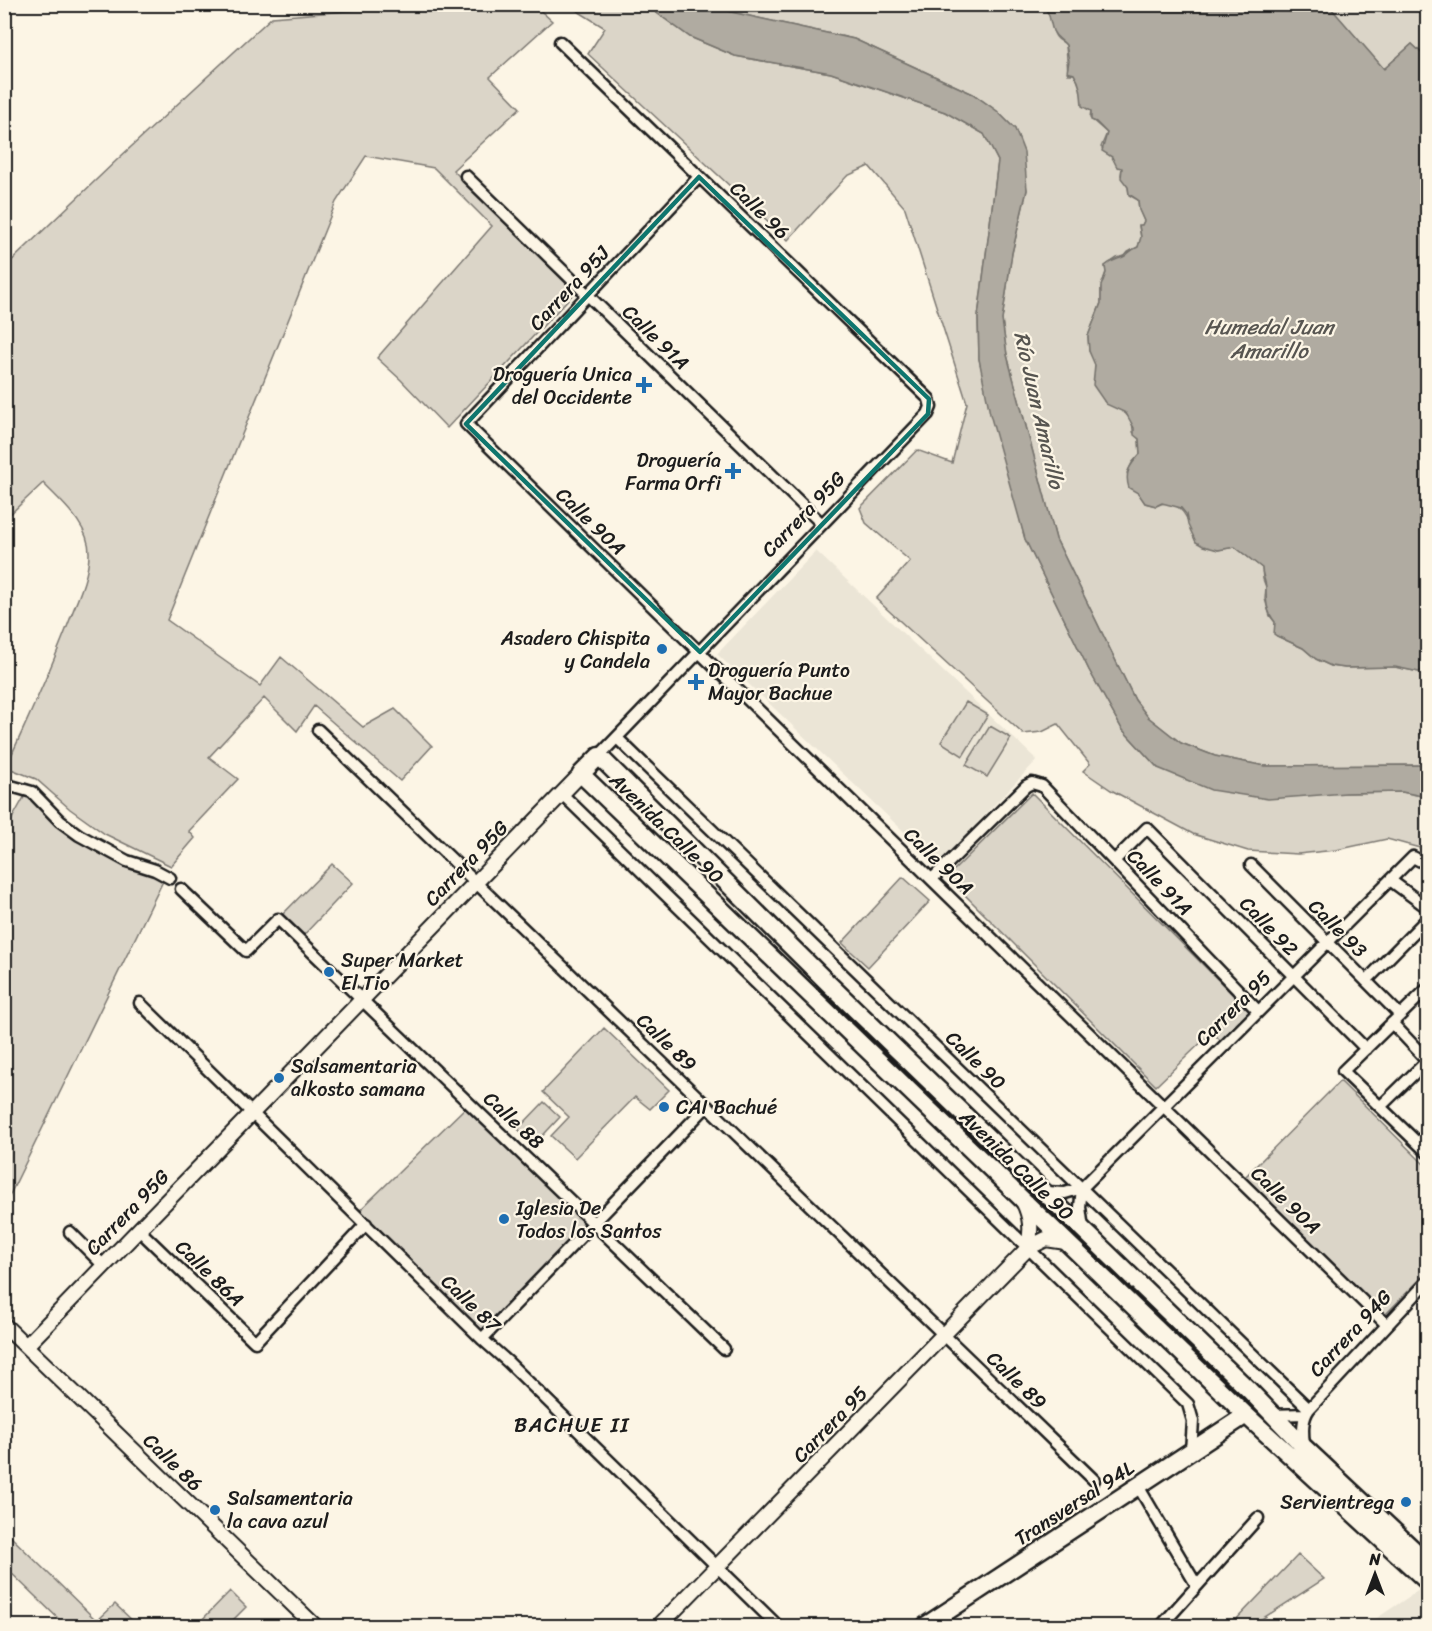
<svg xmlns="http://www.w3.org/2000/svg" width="1432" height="1631" font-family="Sriracha,sans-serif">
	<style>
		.built { fill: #ebe5d6 }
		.green { fill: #dbd5c8; stroke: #7c7872; stroke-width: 1.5 }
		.water { fill: #b0aba1; stroke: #75726c; stroke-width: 1.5 }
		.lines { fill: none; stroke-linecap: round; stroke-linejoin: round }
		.minor-casing { stroke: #1c1c1c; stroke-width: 15 }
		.tertiary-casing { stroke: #1c1c1c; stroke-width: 18 }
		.secondary-casing { stroke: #1c1c1c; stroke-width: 21 }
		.minor { stroke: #fcf5e5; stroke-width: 10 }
		.tertiary { stroke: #fcf5e5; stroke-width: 14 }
		.secondary { stroke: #fcf5e5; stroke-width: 16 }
		.marked { fill: none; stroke: #0f766e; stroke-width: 4.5; stroke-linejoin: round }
		.poi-dot { fill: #1f6fb2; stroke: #fcf5e5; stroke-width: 2 }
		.labels { text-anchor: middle; stroke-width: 4.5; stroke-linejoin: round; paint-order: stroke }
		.street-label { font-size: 20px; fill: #1c1c1c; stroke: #fcf5e5 }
		.poi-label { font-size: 20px; fill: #1c1c1c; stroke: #fcf5e5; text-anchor: start }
		.water-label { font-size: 21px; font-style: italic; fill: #575551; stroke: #fcf5e5 }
		.neighbourhood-label { font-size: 21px; letter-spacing: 1.5px; fill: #1c1c1c; stroke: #fcf5e5 }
	</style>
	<rect width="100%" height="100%" fill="#fcf5e5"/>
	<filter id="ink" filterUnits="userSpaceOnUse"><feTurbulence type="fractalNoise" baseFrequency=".0167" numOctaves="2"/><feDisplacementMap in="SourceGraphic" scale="12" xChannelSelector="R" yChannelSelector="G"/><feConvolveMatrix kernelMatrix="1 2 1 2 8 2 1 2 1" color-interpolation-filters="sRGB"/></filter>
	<g filter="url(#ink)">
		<path class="built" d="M816,551L1037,760L938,864L717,654Z
			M1419,1590L1427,1598V1626H1365Z"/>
		<path class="green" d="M533,4L552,21L490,77L520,108L453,170L575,292L447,428L401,380L377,358L492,226L434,168L366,156L336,202L167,620L260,686L281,657L363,727L395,709L432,746L400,781L314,706L297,731L264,698L209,757L238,779L189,831L195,838L171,866L105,834L70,809L36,779L6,767C29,716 54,664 73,611C80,594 89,573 89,554C90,525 61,502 43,483L5,519V267L119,158L272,17L421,5Z
			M1041,4C1056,16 1048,30 1058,39C1060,41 1064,42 1066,45L1068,74H1074C1081,84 1082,92 1082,104L1091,110L1090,118L1107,133L1101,147L1122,167L1121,175L1128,187L1129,195L1138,200L1139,209L1144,221L1142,225L1139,226L1141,238L1138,247L1128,252L1125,256L1117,258L1105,266L1106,272L1101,287V303L1088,336L1089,351L1095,361V375L1104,401C1118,408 1134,414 1133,432L1139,439L1140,454L1132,463L1127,473L1145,503L1156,506C1180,493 1191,524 1196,542L1218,550L1235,547L1262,568L1263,579L1266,587L1265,599L1270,616L1275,622L1277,636L1303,648L1316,659L1331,666L1345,668L1395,667L1419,672L1427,665V765L1265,766L1215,756L1181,743L1148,717L1135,700L1056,539L1007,355L1002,320L1012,253L1027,190L1015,129L997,111L973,94L854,39L731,12L716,5Z
			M1331,4L1427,5V58L1412,44L1384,69L1329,6Z
			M568,5H648L654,11L690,37L735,56L831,73L945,112L984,134L998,161L978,317L979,359L1025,539L1089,670L1122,729L1158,768L1346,793L1402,792L1427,797V850L1387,839L1336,850L1298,854L1248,851L1193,834L1111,790L1083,771L1090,764L1058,724L1042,732L1023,734L876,599L910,561L866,523L860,508L917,450L952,463L967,403L905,208L869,166L847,176L788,240L588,54L605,28Z
			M966,702L988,715L963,756L941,742Z
			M990,726L1011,738L987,777L966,765Z
			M27,792L52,815L164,879L5,1205V823L9,824Z
			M1032,793L1250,1012L1221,1041L1212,1032L1156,1086L947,877Z
			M332,864L353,883L300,939L279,918Z
			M903,877L930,901L868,967L842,943Z
			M604,1028L669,1090L650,1109L635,1097L575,1158L551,1136L569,1117L543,1092Z
			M1340,1081L1427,1167V1272L1384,1316L1244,1178Z
			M544,1102L560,1117L534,1145L518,1129Z
			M470,1103L594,1223L482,1337L356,1214Z
			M5,1531L97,1621L115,1604L138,1626H66L5,1567Z
			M1298,1555L1324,1579L1251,1626H1230Z
			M230,1591L246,1607L227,1626H196Z"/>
		<path class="water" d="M648,5H716L731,12L854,39L973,94L997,111L1015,129L1024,152L1027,190L1012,253L1002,320L1007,355L1056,539L1135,700L1148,717L1181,743L1215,756L1265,766L1427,765V797L1402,792L1346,793L1268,799L1211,790L1158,768L1122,729L1089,670L1025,539L990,414L979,359L978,317L998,161L984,134L945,112L831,73L735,56L690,37L654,11Z
			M1041,5H1331L1330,7L1384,69L1412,44L1427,58L1428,665L1419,672L1395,667L1345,668L1331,666L1316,659L1303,648L1277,636L1274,634L1275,622C1266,611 1266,601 1266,588C1266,582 1262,575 1262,568L1235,547L1218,550L1203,546L1196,542L1188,525L1186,514L1181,508L1162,503L1156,506L1145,503L1138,493L1129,488C1124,473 1130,465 1140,454L1139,439L1134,435V428L1126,413L1106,404L1093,385L1095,365L1089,351L1088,336L1101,303V286L1106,273L1105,266C1113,259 1118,260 1125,256C1130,252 1130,250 1138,247L1141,237L1139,225H1142L1144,221L1139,210L1138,200L1129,194L1128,187L1121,178L1122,168L1117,167L1112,157L1102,151L1107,133L1096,122L1091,120V111L1082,106C1081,93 1081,85 1074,74L1067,72L1069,61L1066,45C1061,39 1056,38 1053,31C1049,20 1051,12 1041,5Z"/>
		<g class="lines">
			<g class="minor-casing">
				<path id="minor" d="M560,42L929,399L931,407L928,414L599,756
					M466,176L822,524
					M699,177L466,424L1386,1324
					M318,730L1094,1480
					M617,738L1309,1409
					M4,784L32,792L60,821L79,835L127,861L155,870L170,878
					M562,794L1188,1404L1193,1421L1191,1451
					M1114,861L1147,828L1366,1049
					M1251,865L1400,1015
					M932,879L1026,786L1032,783L1042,786L1258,1011
					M1390,880L1428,908
					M181,889L246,951L278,919L724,1349
					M1366,981L1428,918
					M1428,988L1343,1071L1428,1153
					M140,1003L482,1339L508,1362L778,1626
					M1392,1023L1427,1060
					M1380,1107L1428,1060
					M1418,1143L1428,1134
					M1082,1188L1080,1207L1083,1229
					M1046,1192L1065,1193L1082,1188L1413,857L1428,865
					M139,1230L255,1342L366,1224
					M70,1232L104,1266
					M482,1339L707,1106
					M1272,1415L1305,1414
					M1304,1447C1303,1434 1301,1420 1309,1409L1428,1281
					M1138,1486L1197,1586
					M1161,1626L1258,1518"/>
			</g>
			<g class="tertiary-casing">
				<path id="tertiary" d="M1023,1201C1031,1217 1032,1230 1028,1248
					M4,1325L315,1626
					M26,1346L581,774
					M659,1626L1028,1248L1046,1239L1066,1242"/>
			</g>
			<g class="secondary-casing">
				<path id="secondary" d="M1428,1563L1304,1447L1249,1390L829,984L599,756L581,774L1246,1415L1428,1582
					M925,1626L1246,1415"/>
			</g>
			<use href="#minor" class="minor"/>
			<use href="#tertiary" class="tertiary"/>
			<use href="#secondary" class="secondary"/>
		</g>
	</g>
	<path class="marked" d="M699,177L929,399L928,414L700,652L466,424Z"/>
	<g class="poi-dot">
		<path d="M641 376h6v6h6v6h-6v6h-6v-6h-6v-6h6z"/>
		<path d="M730 462h6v6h6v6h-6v6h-6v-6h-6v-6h6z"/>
		<circle cx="662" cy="649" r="6"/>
		<path d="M693 673h6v6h6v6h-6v6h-6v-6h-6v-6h6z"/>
		<circle cx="329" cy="972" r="6"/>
		<circle cx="279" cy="1078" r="6"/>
		<circle cx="664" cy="1107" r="6"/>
		<circle cx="504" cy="1219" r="6"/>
		<circle cx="1406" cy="1502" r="6"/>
		<circle cx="215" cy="1510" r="6"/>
	</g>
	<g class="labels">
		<g class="street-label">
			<text transform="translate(760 210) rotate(44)" y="7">Calle 96</text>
			<text transform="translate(569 288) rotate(-47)" y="7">Carrera 95J</text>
			<text transform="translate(656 337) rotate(44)" y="7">Calle 91A</text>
			<text transform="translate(803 514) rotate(-46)" y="7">Carrera 95G</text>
			<text transform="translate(591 521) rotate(44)" y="7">Calle 90A</text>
			<text transform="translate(667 828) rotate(44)" y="7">Avenida Calle 90</text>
			<text transform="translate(939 861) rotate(44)" y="7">Calle 90A</text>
			<text transform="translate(466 863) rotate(-46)" y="7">Carrera 95G</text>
			<text transform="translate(1160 882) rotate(46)" y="7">Calle 91A</text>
			<text transform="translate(1269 926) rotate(46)" y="7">Calle 92</text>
			<text transform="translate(1338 928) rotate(45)" y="7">Calle 93</text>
			<text transform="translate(1233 1008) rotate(-45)" y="7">Carrera 95</text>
			<text transform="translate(667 1042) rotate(44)" y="7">Calle 89</text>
			<text transform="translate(976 1060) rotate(44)" y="7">Calle 90</text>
			<text transform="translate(514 1120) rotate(43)" y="7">Calle 88</text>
			<text transform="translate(1017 1165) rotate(44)" y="7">Avenida Calle 90</text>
			<text transform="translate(1286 1200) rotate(44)" y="7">Calle 90A</text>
			<text transform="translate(127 1212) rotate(-46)" y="7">Carrera 95G</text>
			<text transform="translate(210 1273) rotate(44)" y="7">Calle 86A</text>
			<text transform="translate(471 1303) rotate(44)" y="7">Calle 87</text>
			<text transform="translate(1350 1333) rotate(-47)" y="7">Carrera 94G</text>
			<text transform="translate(1017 1380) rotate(44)" y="7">Calle 89</text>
			<text transform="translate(830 1424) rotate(-46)" y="7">Carrera 95</text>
			<text transform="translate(173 1462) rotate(44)" y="7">Calle 86</text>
			<text transform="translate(1074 1503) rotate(-33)" y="7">Transversal 94L</text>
		</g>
		<g class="poi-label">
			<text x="632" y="381" text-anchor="end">Droguería Unica<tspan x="632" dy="23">del Occidente</tspan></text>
			<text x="721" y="467" text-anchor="end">Droguería<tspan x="721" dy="23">Farma Orfi</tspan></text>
			<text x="650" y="645" text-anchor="end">Asadero Chispita<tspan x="650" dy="23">y Candela</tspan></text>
			<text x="708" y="677">Droguería Punto<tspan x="708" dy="23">Mayor Bachue</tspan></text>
			<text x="341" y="967">Super Market<tspan x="341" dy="23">El Tio</tspan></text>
			<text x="291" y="1073">Salsamentaria<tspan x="291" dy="23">alkosto samana</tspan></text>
			<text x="676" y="1114">CAI Bachué</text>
			<text x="516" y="1215">Iglesia De<tspan x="516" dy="23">Todos los Santos</tspan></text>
			<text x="227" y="1505">Salsamentaria<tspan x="227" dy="23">la cava azul</tspan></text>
			<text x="1394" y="1509" text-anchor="end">Servientrega</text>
		</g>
		<g class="water-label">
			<text x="1269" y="334">Humedal Juan<tspan x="1269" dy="24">Amarillo</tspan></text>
			<text transform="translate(1039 410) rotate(77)" y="7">Río Juan Amarillo</text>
		</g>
		<g class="neighbourhood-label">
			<text x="572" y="1432">BACHUE II</text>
		</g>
	</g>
	<rect width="1432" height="1631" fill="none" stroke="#fcf5e5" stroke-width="24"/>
	<rect x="12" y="12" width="1408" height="1607" fill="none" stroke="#1c1c1c" stroke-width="2" filter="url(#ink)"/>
	<g transform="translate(1375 1574)" stroke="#fcf5e5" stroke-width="4.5" paint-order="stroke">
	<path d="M0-4.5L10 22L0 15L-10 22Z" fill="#1c1c1c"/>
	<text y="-9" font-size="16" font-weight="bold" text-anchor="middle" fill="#1c1c1c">N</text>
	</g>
</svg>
